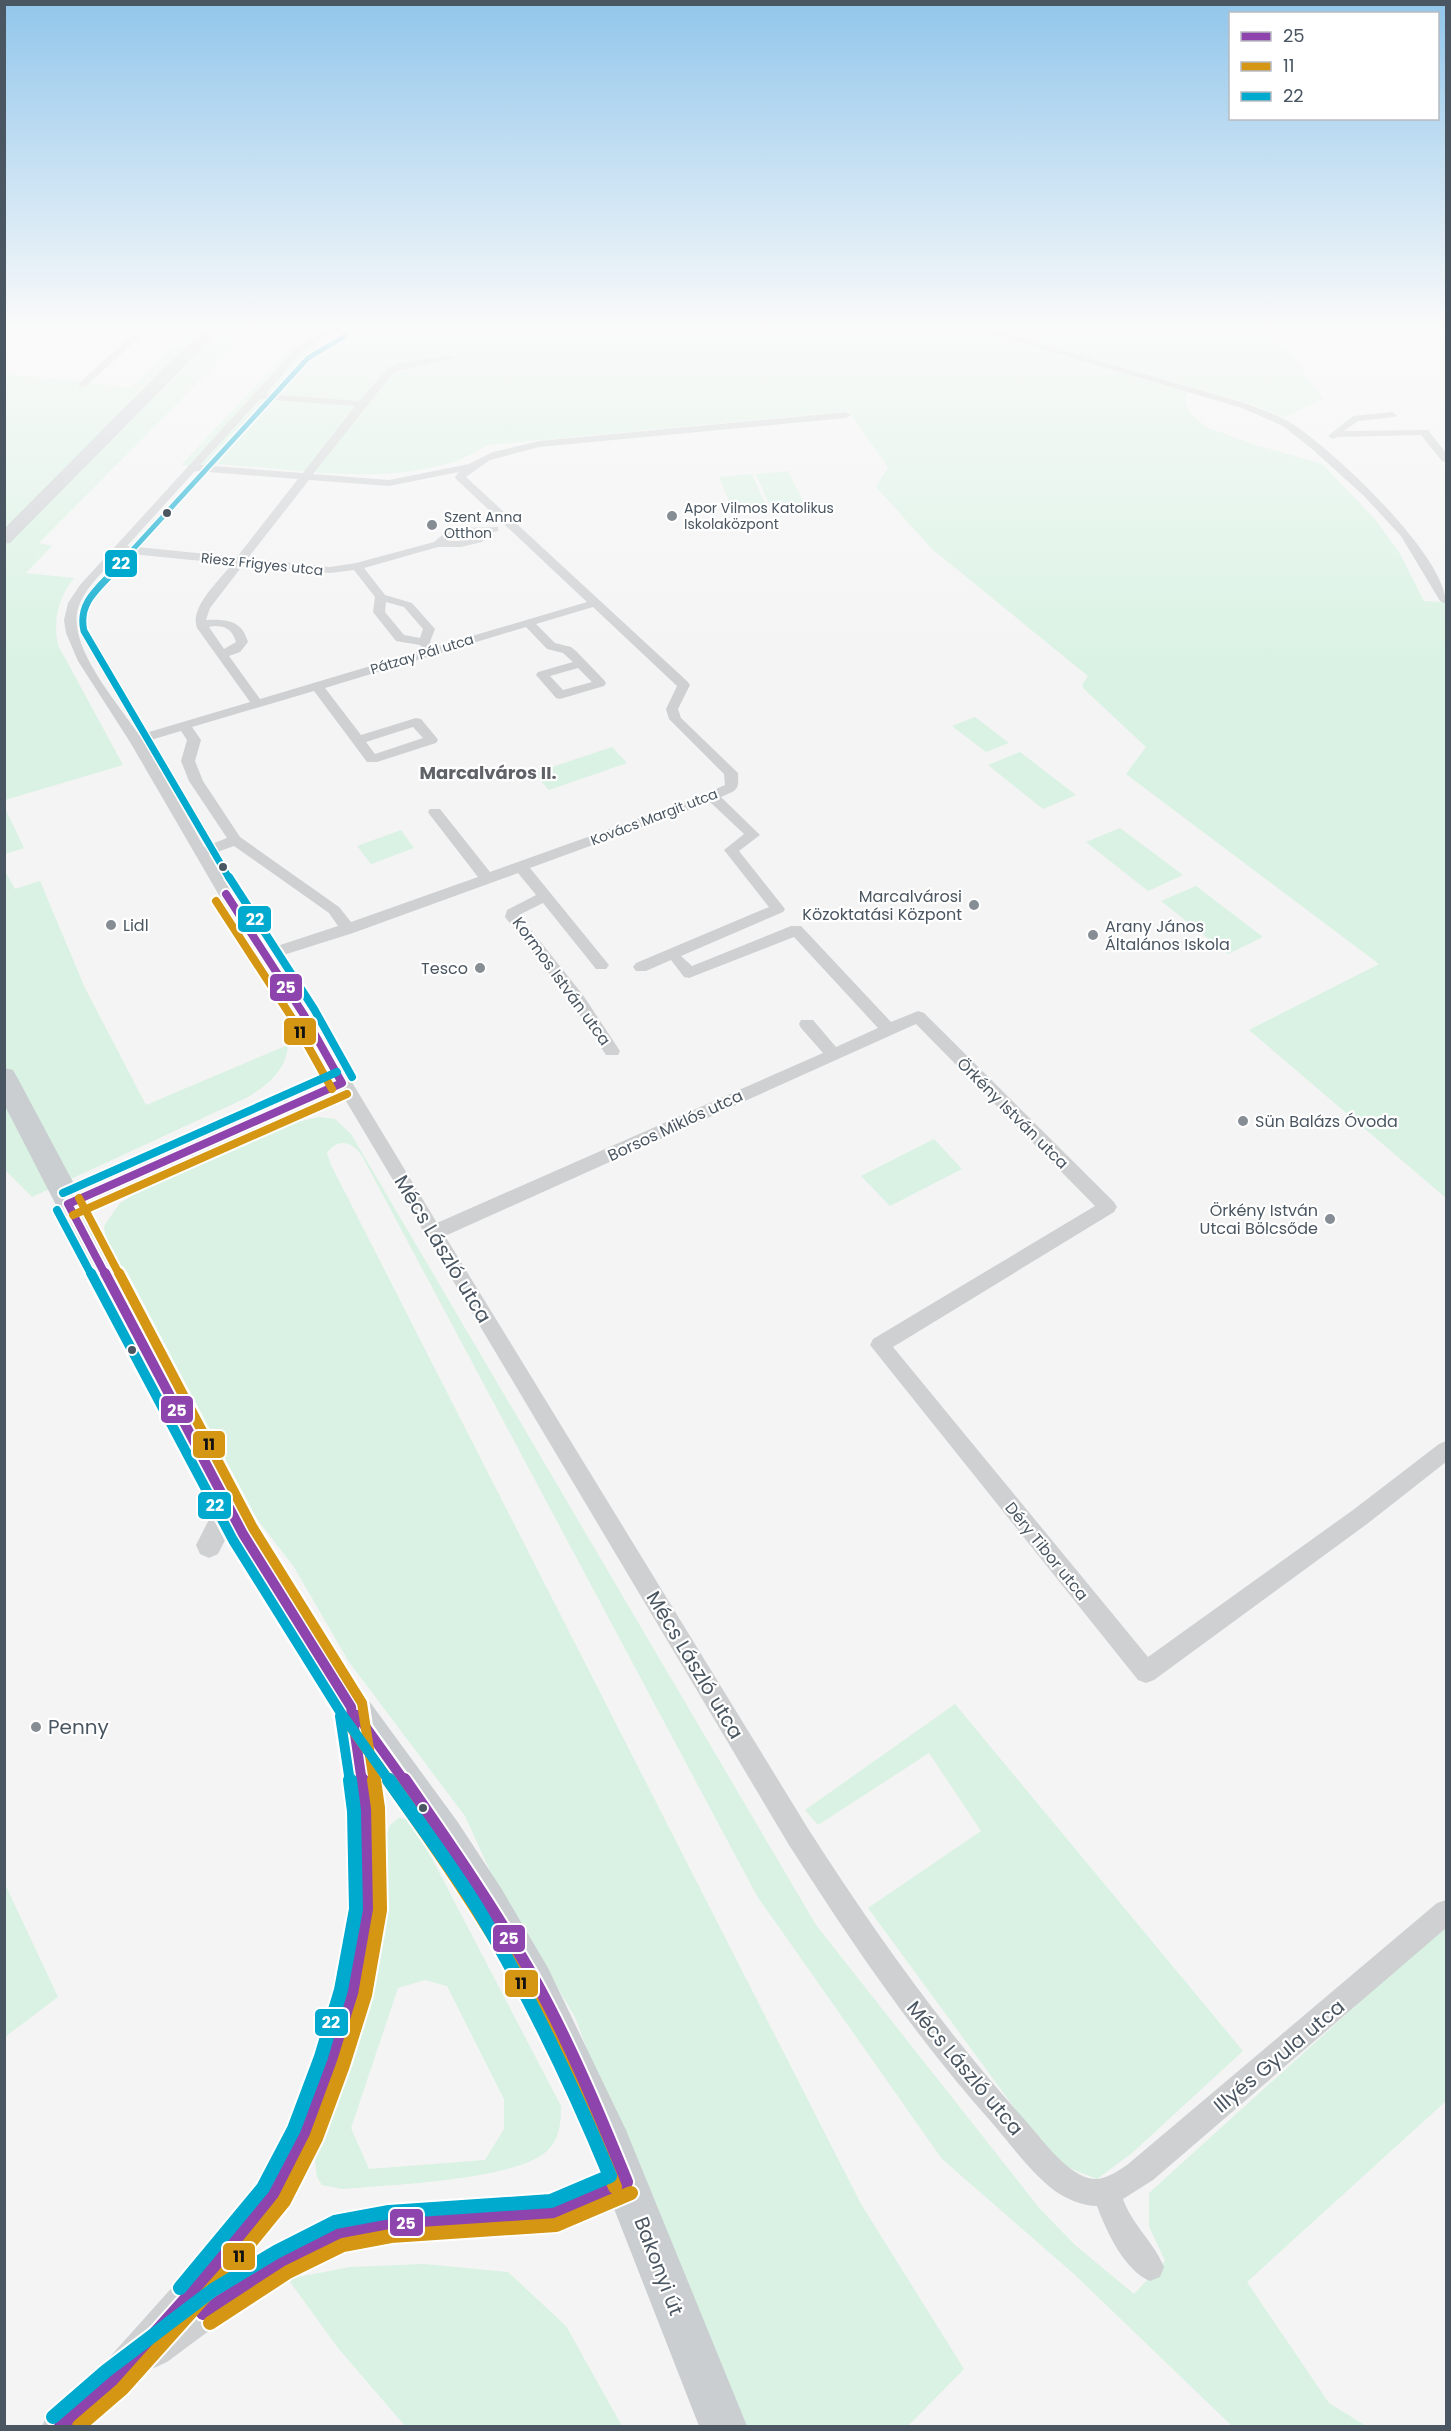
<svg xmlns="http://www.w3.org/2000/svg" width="1451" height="2431" font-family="Poppins,sans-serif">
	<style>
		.green { fill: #d9f2e3; fill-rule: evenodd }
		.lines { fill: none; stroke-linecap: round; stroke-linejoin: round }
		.minor { fill: #ced0d2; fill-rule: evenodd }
		.tertiary { fill: #ced0d2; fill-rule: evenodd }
		.primary { fill: #caced1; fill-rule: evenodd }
		.bus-1-far2-casing { stroke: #fff; stroke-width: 12 }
		.bus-1-far1-casing { stroke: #fff; stroke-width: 15 }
		.bus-1-casing { stroke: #fff; stroke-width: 18 }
		.bus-2-far2-casing { stroke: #fff; stroke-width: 12 }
		.bus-2-far1-casing { stroke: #fff; stroke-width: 15 }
		.bus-2-casing { stroke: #fff; stroke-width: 18 }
		.bus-3-far4-casing { stroke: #fff; stroke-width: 8 }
		.bus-3-far3-casing { stroke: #fff; stroke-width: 10 }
		.bus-3-far2-casing { stroke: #fff; stroke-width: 12 }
		.bus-3-far1-casing { stroke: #fff; stroke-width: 15 }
		.bus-3-casing { stroke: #fff; stroke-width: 18 }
		.bus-1-far2 { stroke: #8e44ad; stroke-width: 8 }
		.bus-1-far1 { stroke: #8e44ad; stroke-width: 10 }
		.bus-1 { stroke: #8e44ad; stroke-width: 14 }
		.bus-2-far2 { stroke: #d49613; stroke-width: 8 }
		.bus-2-far1 { stroke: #d49613; stroke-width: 10 }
		.bus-2 { stroke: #d49613; stroke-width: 14 }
		.bus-3-far4 { stroke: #00a9ce; stroke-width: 5 }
		.bus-3-far3 { stroke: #00a9ce; stroke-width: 7 }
		.bus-3-far2 { stroke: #00a9ce; stroke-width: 8 }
		.bus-3-far1 { stroke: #00a9ce; stroke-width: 10 }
		.bus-3 { stroke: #00a9ce; stroke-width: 14 }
		.bus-dot { fill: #4a5661; stroke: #fff; stroke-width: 2 }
		.poi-dot { fill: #868d94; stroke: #fff; stroke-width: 2 }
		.labels { text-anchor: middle; stroke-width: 4.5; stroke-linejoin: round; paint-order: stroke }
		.far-poi-label { font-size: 14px; fill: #4a5661; stroke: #fff; text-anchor: start }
		.far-street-label { font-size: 14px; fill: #4a5661; stroke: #fff }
		.poi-label { font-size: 16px; fill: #4a5661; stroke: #fff; text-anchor: end }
		.street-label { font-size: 16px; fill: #4a5661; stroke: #fff }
		.far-district-label { font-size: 18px; font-weight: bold; fill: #5f6368; stroke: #fff }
		.near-street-label { font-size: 20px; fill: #4a5661; stroke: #fff }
		.near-poi-label { font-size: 20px; fill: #4a5661; stroke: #fff; text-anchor: start }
		.line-badge { stroke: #fff; stroke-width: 2 }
		.badge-label { font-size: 16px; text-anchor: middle; font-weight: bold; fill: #fff }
		.pale-badge-label { font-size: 16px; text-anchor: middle; font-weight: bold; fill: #111 }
	</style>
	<rect width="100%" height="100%" fill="#f4f4f4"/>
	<path class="green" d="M192,326H254L39,543L52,546L26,573L74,578C58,599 53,619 58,645L123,765L5,800L4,374L76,380L130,388Z
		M327,326H1270L1323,399L1284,417L1251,404L1191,388L1184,398L1190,413L1206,427L1256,445L1322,464L1375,519L1400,554L1424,601L1446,602V1198L1249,1030L1379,964L1126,774L1146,747L1084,689L1082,685L1088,676L932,549L876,487L888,467L848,411L489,445C478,450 467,457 456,461C382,486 293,469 217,464L212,468L181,465L294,345Z
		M788,471L804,503L770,506L756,474Z
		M752,474L766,506L732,509L719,477Z
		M975,717L1009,743L986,752L952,726Z
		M612,747L627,763L549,790L534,773Z
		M1020,752L1076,795L1043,809L988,765Z
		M4,806L24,848L5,854H4Z
		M1120,828L1183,875L1148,891L1086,842Z
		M401,830L414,848L371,864L357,846Z
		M4,869L15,889L40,881L85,988L146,1105L288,1045C286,1071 267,1086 246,1098L32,1197L5,1170Z
		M1196,886L1263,937L1228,954L1161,901Z
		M319,1117L335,1119L351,1134L816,1925L1040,2209L1075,2245L1134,2294L1165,2261L1149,2226V2193L1446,1924V2101L1247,2282L1329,2403L1366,2426H1232L1075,2275L942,2159L757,1896L362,1156C353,1142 338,1137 327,1153L331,1165L861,2204L964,2369L908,2426H737L682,2306L575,2017L495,1882L465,1816L349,1662L294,1567L230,1484L107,1244L104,1226L120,1203L142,1190L297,1122Z
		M934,1139L962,1169L890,1206L861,1176Z
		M955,1704L1243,2051L1132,2153L1097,2179L1054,2162L868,1908L981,1831L929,1753L818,1825L805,1810Z
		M399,1818L410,1820L416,1828L561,2106C561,2122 560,2137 549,2149C522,2180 385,2185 342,2189L322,2185L317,2177L315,2161L365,1988L384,1888L386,1836L390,1825ZM425,1980L447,1986L504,2099V2129L485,2160L369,2169L351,2128L398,1988Z
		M4,1882L58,1997L5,2037H4Z
		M424,2264L508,2272L566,2326L622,2426H405L338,2348L288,2279L350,2267Z"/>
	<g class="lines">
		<path class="minor" d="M143,326H152L85,387H79V383Z
			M333,326H343L303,351L265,394L359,401L388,368L400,363L450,355L455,358L394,372L313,474L389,480L469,464L493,452L539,441L846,412L851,415L846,418L539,447L490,460L466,477L688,682L690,685L678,709L681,718L738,773C739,791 737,790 721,797L760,835L739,851L785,909L783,912L681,956L692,966L791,926H801L891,1022L918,1011L924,1013L1114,1202L1117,1207L1114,1212L893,1347L1148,1657L1353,1510L1439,1444L1446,1441V1462L1367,1524L1154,1680L1146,1683L1138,1680L870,1345L873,1339L1095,1206L916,1024L445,1236L807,1827C873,1930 943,2029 1025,2120C1042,2139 1061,2167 1085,2177C1100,2183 1114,2174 1127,2165L1437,1903L1446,1900V1928L1153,2180L1123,2199C1132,2225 1154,2242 1164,2267L1160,2277L1150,2281C1125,2271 1106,2231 1097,2206C1082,2206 1067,2199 1055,2191C1031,2173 1012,2146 993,2124C916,2038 851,1942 789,1845L340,1091L74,1209L68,1211L62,1209L59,1204L62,1199L334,1080L216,890L130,742L78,661L66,633L64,620L68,603L80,585L297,347ZM260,399L355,406L303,473L200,465ZM195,471L298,479L237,557L127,546ZM459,472L455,477L456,479L587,602L435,647L430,642L435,629L412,603L385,595L364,568L438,547H461L482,542L490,533L498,531V527L457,528L446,532L434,542L356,563L330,567L248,558L309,480L389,486ZM477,534C470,542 457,541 447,541L458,535ZM121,553L232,564C220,580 189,607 197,628L250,702L139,735C119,704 62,642 80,603C88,584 107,568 121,553ZM243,565L330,573L354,570L375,597L373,612L396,641L420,645L424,650L260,699L229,656L240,652L248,642C242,620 226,619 206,620L210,608ZM386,602L404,607L423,629L420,638L404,635L385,612ZM593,607L677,686L666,709L669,719L724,774L725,785L691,800L490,872L440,809H430L428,812L430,815L478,877L351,922L339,907L240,837L203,781L195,761L201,740L192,727L314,691L367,762H377L436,743L438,740L436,737L421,719L416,718L361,735L325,688L526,627L547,649L563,653L573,662L538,672L536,675L556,698L560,699L604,686L606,683L604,680L576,651L571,647L555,643L536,624ZM214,626C227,626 232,630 236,642L224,649L209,627ZM578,668L592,682L563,690L550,676ZM413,727L423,738L375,754L366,742ZM181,731L187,740L181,761L189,781L227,838L204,847L144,742ZM710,802L744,834L724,850L769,907L636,963L633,967L636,971H646L671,960L684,977L689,978L794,937L878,1028L836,1047L813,1020H801L799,1024L801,1028L823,1053L437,1223L324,1036L274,958L353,933L518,873L536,895L507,910L505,917L572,1003L606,1055H618L620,1051L583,995L519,915L543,903L596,969H606L609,965L530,868ZM234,846L329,913L338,926L268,949L209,855Z
			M964,326H977L1248,404C1262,410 1278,415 1291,423C1332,449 1446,555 1446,604L1440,601L1401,536L1363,495L1312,449L1283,426L1242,408Z
			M1392,412L1397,415L1395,417L1358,421L1344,431L1428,430L1446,453V462L1442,461L1421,435L1338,437L1333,439L1328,436L1353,416Z"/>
		<path class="tertiary" d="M229,1495L238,1498L242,1507L218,1554L209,1558L200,1554L196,1545L220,1498Z
			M352,1703L362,1707L366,1717L381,1810L384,1910L369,1993L349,2061L317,2146L285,2207L236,2270L269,2249L339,2215L390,2206L554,2195L626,2165L638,2170L643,2182L638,2194L554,2231L390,2242L343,2250L295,2275L233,2313L167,2362L154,2368L151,2366L136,2386L89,2426H42L48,2413L99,2369L202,2254L261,2183L291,2125L315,2061L337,1993L352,1910L351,1810L338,1717L342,1707Z"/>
		<path class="primary" d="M209,326H224L10,543L4,544V529L166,366Z
			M4,1068L13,1070L17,1077L255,1523L364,1694L457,1821L501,1888L548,1968L626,2130L747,2426H699L593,2155L520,1996L473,1916L429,1849L338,1720L231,1545L4,1104Z"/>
		<g class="bus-1-far2-casing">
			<path id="bus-1-far2" d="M226,894L304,1015L342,1083
				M68,1204L342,1083
				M68,1204L105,1274"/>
		</g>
		<g class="bus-1-far1-casing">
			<path id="bus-1-far1" d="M105,1273L243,1534L351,1707L362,1782
				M357,1715L405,1782"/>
		</g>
		<g class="bus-1-casing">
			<path id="bus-1" d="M404,1780C449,1845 494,1910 533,1979C569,2044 598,2113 626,2182
				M203,2313L282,2262L339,2233L390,2224L554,2213L626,2182
				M61,2426L113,2381L215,2267L273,2195L305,2134L332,2061L353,1993L368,1910L366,1810L362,1780"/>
		</g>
		<g class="bus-2-far2-casing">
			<path id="bus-2-far2" d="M216,901L294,1021L332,1089
				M79,1198L119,1274
				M73,1215L347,1094"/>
		</g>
		<g class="bus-2-far1-casing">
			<path id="bus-2-far1" d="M119,1273L253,1528L362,1703L374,1782
				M347,1722L390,1782"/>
		</g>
		<g class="bus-2-casing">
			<path id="bus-2" d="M389,1780C437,1847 484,1916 524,1987C559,2051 587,2119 615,2187
				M210,2323L288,2272L343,2245L391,2236L556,2225L631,2193
				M79,2426L122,2389L224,2275L284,2201L316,2138L343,2065L365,1995L380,1910L378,1808L374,1780"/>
		</g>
		<g class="bus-3-far4-casing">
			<path id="bus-3-far4" d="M116,568L308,358L345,336"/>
		</g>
		<g class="bus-3-far3-casing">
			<path id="bus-3-far3" d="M118,567C100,587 77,602 84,631L229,878"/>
		</g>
		<g class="bus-3-far2-casing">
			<path id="bus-3-far2" d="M229,877L314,1009L352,1077
				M63,1193L337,1072
				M57,1210L91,1274"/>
		</g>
		<g class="bus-3-far1-casing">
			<path id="bus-3-far1" d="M91,1273L233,1540L341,1713L390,1782
				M340,1716L350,1782"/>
		</g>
		<g class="bus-3-casing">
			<path id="bus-3" d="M180,2288L263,2188L294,2129L321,2057L341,1990L356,1909L354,1811L350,1780
				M53,2417L106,2371L213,2290L276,2252L335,2222L389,2212L551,2201L610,2176C572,2084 529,1994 478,1909C451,1865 419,1823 389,1780"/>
		</g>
		<use href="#bus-1-far2" class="bus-1-far2"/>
		<use href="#bus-1-far1" class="bus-1-far1"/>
		<use href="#bus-1" class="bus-1"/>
		<use href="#bus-2-far2" class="bus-2-far2"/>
		<use href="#bus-2-far1" class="bus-2-far1"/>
		<use href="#bus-2" class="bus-2"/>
		<use href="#bus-3-far4" class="bus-3-far4"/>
		<use href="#bus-3-far3" class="bus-3-far3"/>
		<use href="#bus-3-far2" class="bus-3-far2"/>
		<use href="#bus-3-far1" class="bus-3-far1"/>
		<use href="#bus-3" class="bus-3"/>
	</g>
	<linearGradient id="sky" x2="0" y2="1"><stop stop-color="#91c6eb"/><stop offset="0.49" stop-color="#fafafa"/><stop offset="1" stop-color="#fafafa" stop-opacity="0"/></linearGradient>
	<rect width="1451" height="666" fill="url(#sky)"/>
	<g class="bus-dot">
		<circle cx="167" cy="513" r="5"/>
		<circle cx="223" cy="867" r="5"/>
		<circle cx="132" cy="1350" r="5"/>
		<circle cx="423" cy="1808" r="5"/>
	</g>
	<g class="poi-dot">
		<circle cx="672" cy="516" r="6"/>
		<circle cx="432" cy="525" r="6"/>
		<circle cx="974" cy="905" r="6"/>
		<circle cx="111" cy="925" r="6"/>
		<circle cx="1093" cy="935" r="6"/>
		<circle cx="480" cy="968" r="6"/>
		<circle cx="1243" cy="1121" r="6"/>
		<circle cx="1330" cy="1219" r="6"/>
		<circle cx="36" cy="1727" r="6"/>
	</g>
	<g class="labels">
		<g class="far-poi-label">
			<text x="684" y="513">Apor Vilmos Katolikus<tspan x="684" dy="16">Iskolaközpont</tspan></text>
			<text x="444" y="522">Szent Anna<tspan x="444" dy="16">Otthon</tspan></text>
		</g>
		<g class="far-street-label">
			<text transform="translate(262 564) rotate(6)" y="5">Riesz Frigyes utca</text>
			<text transform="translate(422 654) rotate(-17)" y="5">Pátzay Pál utca</text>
			<text transform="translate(654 817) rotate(-21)" y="5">Kovács Margit utca</text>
		</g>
		<g class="poi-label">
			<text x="962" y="902">Marcalvárosi<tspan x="962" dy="18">Közoktatási Központ</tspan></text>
			<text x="123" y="931" text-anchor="start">Lidl</text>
			<text x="1105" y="932" text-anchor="start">Arany János<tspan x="1105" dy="18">Általános Iskola</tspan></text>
			<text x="468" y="974">Tesco</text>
			<text x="1255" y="1127" text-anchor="start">Sün Balázs Óvoda</text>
			<text x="1318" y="1216">Örkény István<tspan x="1318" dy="18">Utcai Bölcsőde</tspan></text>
		</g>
		<g class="street-label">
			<text transform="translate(562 981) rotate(54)" y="6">Kormos István utca</text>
			<text transform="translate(1013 1113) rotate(45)" y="6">Örkény István utca</text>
			<text transform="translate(675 1125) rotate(-25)" y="6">Borsos Miklós utca</text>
			<text transform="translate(1047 1551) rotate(51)" y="6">Déry Tibor utca</text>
		</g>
		<g class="far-district-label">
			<text x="488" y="779">Marcalváros II.</text>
		</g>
		<g class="near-street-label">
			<text transform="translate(443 1249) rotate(59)" y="7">Mécs László utca</text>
			<text transform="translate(695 1665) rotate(59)" y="7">Mécs László utca</text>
			<text transform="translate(1279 2056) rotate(-40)" y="7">Illyés Gyula utca</text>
			<text transform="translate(965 2068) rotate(50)" y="7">Mécs László utca</text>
			<text transform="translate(659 2266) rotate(69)" y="7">Bakonyi út</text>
		</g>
		<g class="near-poi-label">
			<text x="48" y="1734">Penny</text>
		</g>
	</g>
	<g class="line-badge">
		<rect x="104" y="549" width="34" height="29" rx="6" fill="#00a9ce"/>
		<rect x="237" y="905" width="35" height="28" rx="6" fill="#00a9ce"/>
		<rect x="269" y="973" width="34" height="29" rx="6" fill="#8e44ad"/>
		<rect x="283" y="1017" width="34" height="29" rx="6" fill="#d49613"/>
		<rect x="160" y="1395" width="34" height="29" rx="6" fill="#8e44ad"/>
		<rect x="192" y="1430" width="34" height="29" rx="6" fill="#d49613"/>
		<rect x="197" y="1491" width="35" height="29" rx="6" fill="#00a9ce"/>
		<rect x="492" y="1924" width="34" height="29" rx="6" fill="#8e44ad"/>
		<rect x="504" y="1969" width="35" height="29" rx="6" fill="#d49613"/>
		<rect x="314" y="2008" width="35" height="29" rx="6" fill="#00a9ce"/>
		<rect x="389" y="2208" width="35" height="29" rx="6" fill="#8e44ad"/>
		<rect x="222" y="2242" width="34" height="29" rx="6" fill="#d49613"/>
	</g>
	<g class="badge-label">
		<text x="121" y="569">22</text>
		<text x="255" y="925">22</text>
		<text x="286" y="993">25</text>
		<text x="177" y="1416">25</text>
		<text x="215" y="1511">22</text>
		<text x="509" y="1944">25</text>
		<text x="331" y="2028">22</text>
		<text x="406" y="2229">25</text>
	</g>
	<g class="pale-badge-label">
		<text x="300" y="1038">11</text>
		<text x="209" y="1450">11</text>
		<text x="521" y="1989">11</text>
		<text x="239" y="2262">11</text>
	</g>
	<rect width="1451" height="2431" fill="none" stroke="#4a5661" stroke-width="12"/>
	<rect x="1229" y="12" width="210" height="108" fill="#ffffff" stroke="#b7bbc0" stroke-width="1.5"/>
	<rect x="1241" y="32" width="30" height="9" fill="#8e44ad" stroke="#b7bbc0" stroke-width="1.5"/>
	<text x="1283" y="42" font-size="18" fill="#4a5661">25</text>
	<rect x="1241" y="62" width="30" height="9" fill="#d49613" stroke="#b7bbc0" stroke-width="1.5"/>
	<text x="1283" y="72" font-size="18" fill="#4a5661">11</text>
	<rect x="1241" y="92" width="30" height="9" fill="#00a9ce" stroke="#b7bbc0" stroke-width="1.5"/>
	<text x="1283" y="102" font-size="18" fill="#4a5661">22</text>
</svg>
